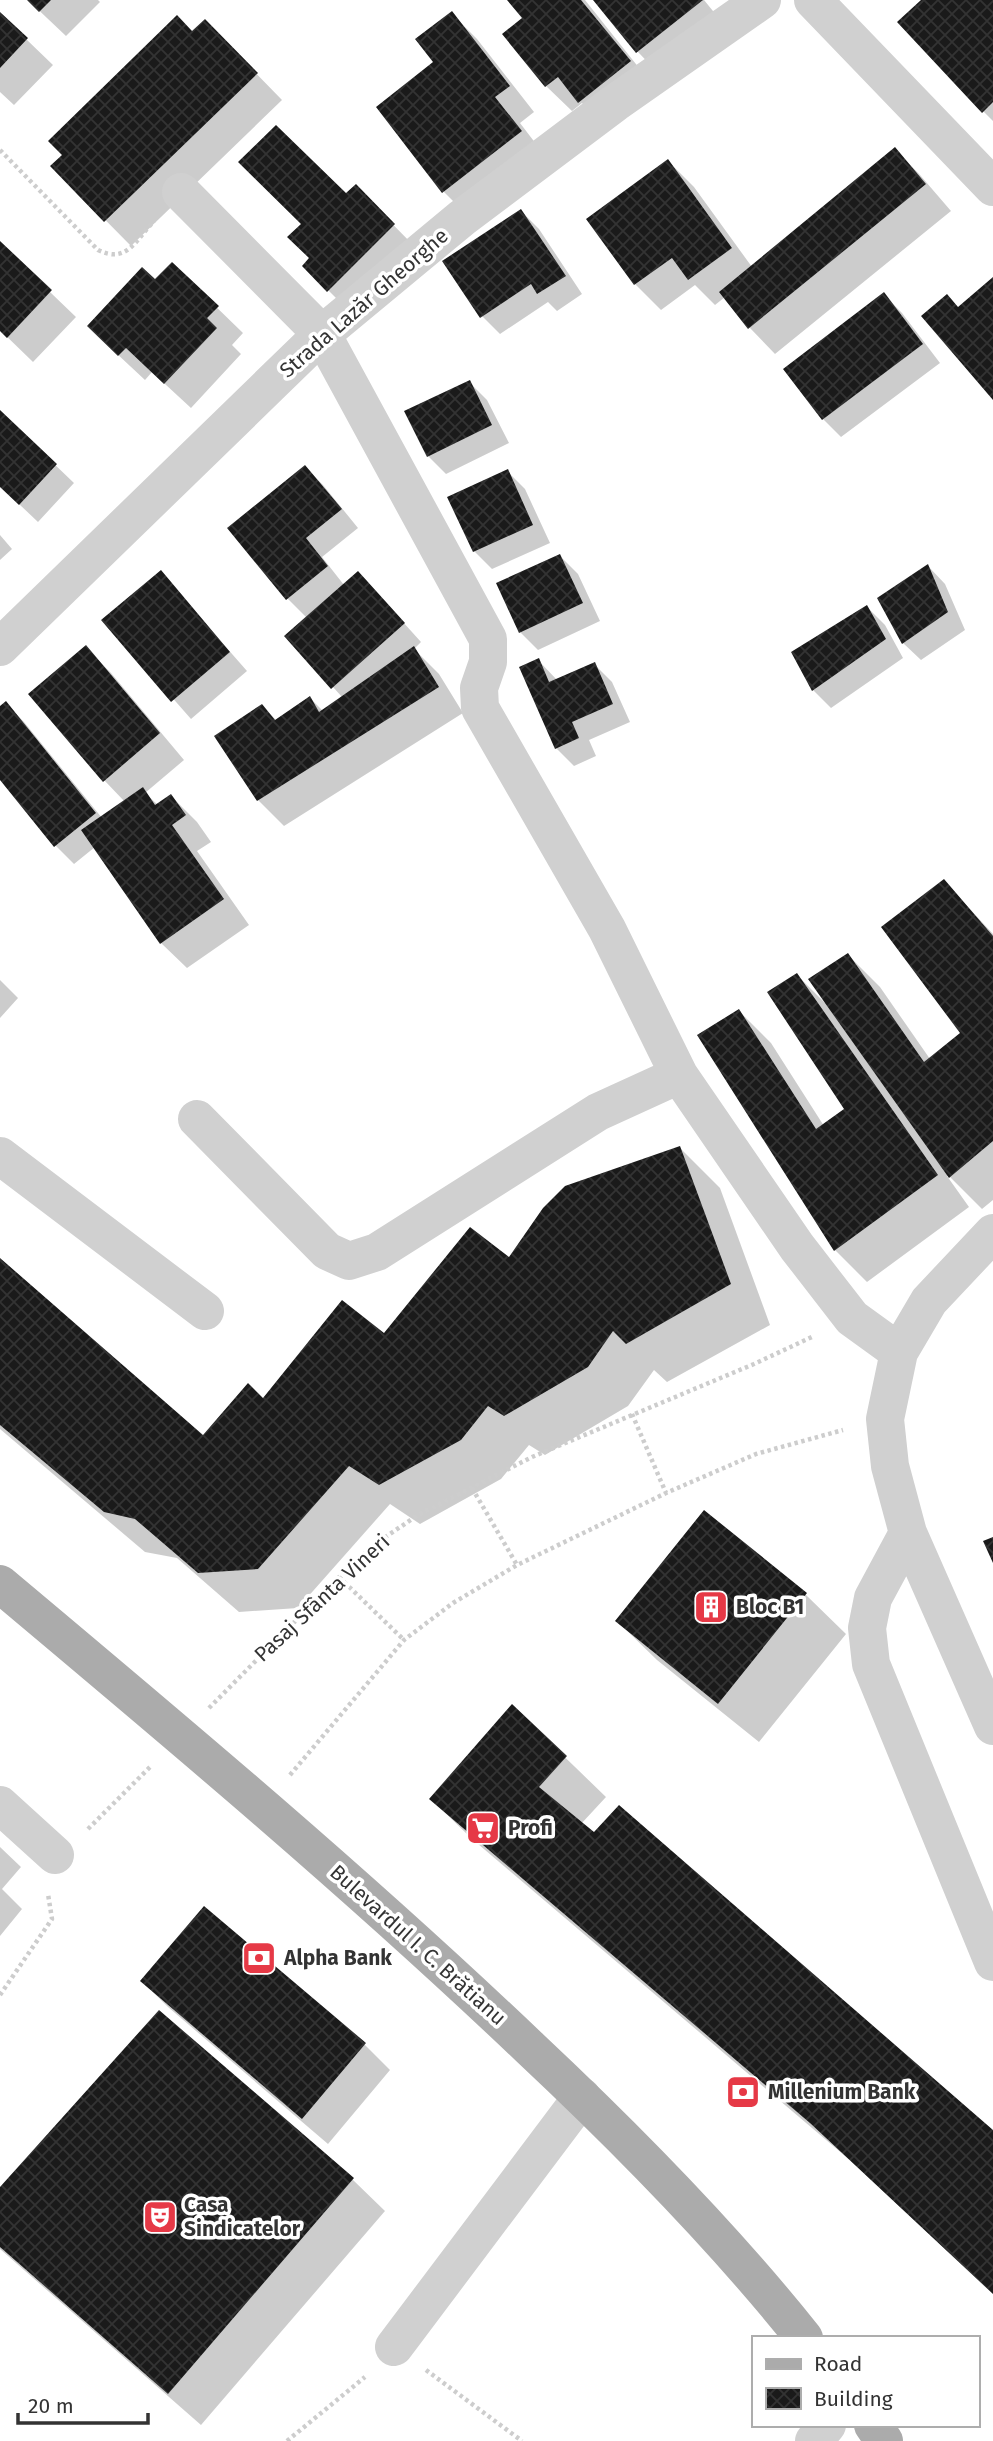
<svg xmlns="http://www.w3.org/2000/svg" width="993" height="2441" font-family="'Fira Sans',sans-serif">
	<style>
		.shadow { fill: #0003 }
		.building { fill: url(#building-cross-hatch) }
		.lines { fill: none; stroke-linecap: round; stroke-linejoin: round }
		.path { stroke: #cdcdcd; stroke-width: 4.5; stroke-dasharray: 3.5 3.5; stroke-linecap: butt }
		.minor { stroke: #d0d0d0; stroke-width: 38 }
		.major { stroke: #ababab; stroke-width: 38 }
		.labels { text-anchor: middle; stroke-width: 7; stroke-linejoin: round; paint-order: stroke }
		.street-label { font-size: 21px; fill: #333; stroke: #fff }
		.poi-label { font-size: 21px; font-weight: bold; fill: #333; stroke: #fff; text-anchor: start }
	</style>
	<defs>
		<pattern id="building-cross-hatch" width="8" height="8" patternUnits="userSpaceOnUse" patternTransform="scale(1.75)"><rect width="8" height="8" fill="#1a1a1a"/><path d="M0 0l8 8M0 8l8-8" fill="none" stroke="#333"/></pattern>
	</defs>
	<rect width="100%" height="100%" fill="#fff"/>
	<path class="shadow" d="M28,0H98L100,2L66,36Z
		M510,0H585L655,88L605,127L582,103L572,111L546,86L525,18Z
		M595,0H704L726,27L663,78L638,52Z
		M924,0H993V121L983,111Z
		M451,13L477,39L534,112L520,123L546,157L469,217L444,192L436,62Z
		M0,14L53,65L14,105L0,92Z
		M205,21L282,100L131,246L52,166Z
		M895,149L920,175L951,211L775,354L750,328L725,297L715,305L695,285L661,310L635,284L668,161L694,187L752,267Z
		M356,187L419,251L354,316L304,266L346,196Z
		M521,211L539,229L582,294L557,311L548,302L500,334L482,316Z
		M0,244L76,317L33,362L0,330Z
		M172,264L243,333L232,345L241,354L191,408L152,372L145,380L115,352L155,282Z
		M884,295L902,313L940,363L841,437L823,419Z
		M469,382L487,400L509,443L446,474L428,456Z
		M0,412L74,483L38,522L0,486Z
		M305,467L323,485L358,528L322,557L344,585L375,591L421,642L414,649L439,674L463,713L284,826L258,800L262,706L277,721L310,698L323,711L342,697L287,636L307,618L288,599L230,528Z
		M507,471L525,489L550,543L492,569L474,551Z
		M0,535L12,549L0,560Z
		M560,556L578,574L600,621L538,650L520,632Z
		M928,566L945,584L965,630L921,660L903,643Z
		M160,572L247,671L191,719L104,620Z
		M867,607L885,625L903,658L831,708L813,690L794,652Z
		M86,648L111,673L184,760L145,793L158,805L171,796L197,822L211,842L197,851L249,925L187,968L161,943L95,847L74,864L56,846L0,777V709L6,704L24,722L102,818L125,802L104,780Z
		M538,660L557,680L594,664L612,682L630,722L589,740L596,756L574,766L556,748Z
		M944,881L993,934V1200L982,1209L948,1175L947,1176L969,1207L867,1282L835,1250L699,1035L739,1011L771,1043L824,1126L847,1110L797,975L825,1003L848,955L880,987L930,1059L963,1033Z
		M0,980L18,998L0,1018Z
		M680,1148L720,1188L770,1325L667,1382L654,1370L628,1406L545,1455L529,1445L501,1479L420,1524L390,1504L298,1608L239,1612L177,1558L145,1552L0,1429V1260L203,1437L263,1401L385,1335L509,1260Z
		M704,1513L806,1595L846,1634L759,1742L657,1660L617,1621Z
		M512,1706L606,1797L581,1824L993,2132V2294L852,2162L471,1838L431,1799Z
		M0,1847L21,1867L2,1889L22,1909L0,1936Z
		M204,1909L365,2045L390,2070L328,2144L168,2007L142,1981Z
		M159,2012L353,2180L385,2211L201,2425L0,2249V2190Z"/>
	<path class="building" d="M27,0H51L39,12Z
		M507,0H581L631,61L578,103L558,77L545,87L502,34L522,18Z
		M593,0H703L636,53Z
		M921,0H993V102L982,113L897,22Z
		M452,11L510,86L495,97L522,131L442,193L376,107L433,62L415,39Z
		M0,12L28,38L0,68Z
		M177,15L192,31L205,19L258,73L104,222L50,166L62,155L48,141Z
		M276,125L346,193L356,184L395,224L327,292L302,266L309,258L287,237L301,224L238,162Z
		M895,147L926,184L748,329L719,292Z
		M668,159L732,248L688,280L672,258L634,285L586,219Z
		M521,209L566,276L537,294L531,284L480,318L442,261Z
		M0,241L52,290L7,338L0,331Z
		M172,262L219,306L207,318L217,328L164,384L126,348L118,356L87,326L142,267L155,279Z
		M993,277V400L921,316L947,294L958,307Z
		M884,292L923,344L822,420L783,369Z
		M470,380L492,425L427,457L404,411Z
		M0,410L57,464L19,505L0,487Z
		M305,465L342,509L306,538L328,566L286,600L227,528Z
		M508,469L533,525L473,552L447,497Z
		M560,554L583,603L519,633L496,583Z
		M928,564L948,612L902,644L877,598Z
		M161,570L230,652L171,702L101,620Z
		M358,571L405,623L331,689L284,636Z
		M867,605L886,639L812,691L791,652Z
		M86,645L160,733L103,782L28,694Z
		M414,646L439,687L257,801L214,736L262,704L275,720L310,696L319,712Z
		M539,658L549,682L595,662L613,704L572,722L579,738L555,749L519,667Z
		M6,701L96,813L54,847L0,780V706Z
		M143,787L155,805L171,794L186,815L172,825L224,899L160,944L81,830Z
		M944,879L993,936V1141L949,1178L808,979L848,953L924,1062L960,1033L881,927Z
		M797,973L938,1175L834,1251L697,1035L739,1009L816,1129L844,1109L767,992Z
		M680,1146L731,1284L626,1344L613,1331L588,1367L504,1416L488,1406L461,1440L379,1485L349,1466L258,1569L198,1573L135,1519L104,1512L0,1425V1258L203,1435L248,1383L263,1398L342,1300L384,1333L470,1227L509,1257L543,1208L565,1186Z
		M704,1510L807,1593L718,1704L615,1621Z
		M993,1537V1563L983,1541Z
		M512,1704L567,1756L539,1787L594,1832L619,1805L993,2130V2294L810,2123L429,1799Z
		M204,1906L366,2043L302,2119L140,1981Z
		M159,2010L354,2178L168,2394L0,2247V2187Z"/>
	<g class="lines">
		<path class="path" d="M0,150L98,250C127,264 135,241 154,221
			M632,1414L666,1493
			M472,1488L517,1565
			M339,1577L404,1640
			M209,1708L339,1577L375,1544L418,1515L532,1457L754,1364L814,1336
			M290,1775L404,1640L453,1603L517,1565L666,1493L756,1454L843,1430
			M88,1829L151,1766
			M0,1995L52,1919L48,1894
			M426,2370L522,2441
			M287,2441L365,2377"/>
		<path class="minor" d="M813,0L993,187
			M181,192L322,334L488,639V662L479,688L480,708L607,929L679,1075L797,1247L852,1318L899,1352
			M0,647L322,334L462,218L615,103L762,0
			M197,1119L327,1251L349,1261L377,1252L598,1112L679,1075
			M0,1156L205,1311
			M993,1233L929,1301L899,1352L885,1419L890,1466L908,1533L993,1726
			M908,1533L873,1598L867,1628L871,1664L993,1962
			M0,1805L55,1855
			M394,2347L582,2097
			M814,2441L827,2425"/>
		<path class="major" d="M0,1584C180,1735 360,1886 530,2048C627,2139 721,2234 804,2338
			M873,2425L884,2441"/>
	</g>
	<defs>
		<g id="building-square" transform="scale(1.75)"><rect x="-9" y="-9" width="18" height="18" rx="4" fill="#e63946" stroke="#fff"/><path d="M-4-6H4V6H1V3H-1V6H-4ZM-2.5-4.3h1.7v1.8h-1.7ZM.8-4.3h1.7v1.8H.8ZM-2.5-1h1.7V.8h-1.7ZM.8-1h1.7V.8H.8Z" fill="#fff"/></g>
		<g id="supermarket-square" transform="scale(1.75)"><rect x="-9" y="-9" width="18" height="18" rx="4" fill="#e63946" stroke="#fff"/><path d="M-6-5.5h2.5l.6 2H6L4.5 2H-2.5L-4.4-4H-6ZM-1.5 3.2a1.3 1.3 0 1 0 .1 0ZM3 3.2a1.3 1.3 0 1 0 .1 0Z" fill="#fff"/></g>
		<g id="bank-square" transform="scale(1.75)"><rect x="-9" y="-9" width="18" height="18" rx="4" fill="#e63946" stroke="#fff"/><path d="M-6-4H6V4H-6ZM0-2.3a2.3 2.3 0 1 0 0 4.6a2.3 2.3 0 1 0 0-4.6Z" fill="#fff"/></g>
		<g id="theatre-square" transform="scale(1.75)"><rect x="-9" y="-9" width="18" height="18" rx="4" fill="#e63946" stroke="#fff"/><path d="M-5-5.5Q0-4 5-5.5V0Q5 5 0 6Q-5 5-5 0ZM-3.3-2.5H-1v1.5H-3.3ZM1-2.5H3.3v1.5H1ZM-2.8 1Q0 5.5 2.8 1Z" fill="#fff"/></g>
	</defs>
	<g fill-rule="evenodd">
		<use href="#building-square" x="711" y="1607"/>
		<use href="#supermarket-square" x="483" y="1828"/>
		<use href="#bank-square" x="259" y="1958"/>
		<use href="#bank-square" x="743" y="2092"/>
		<use href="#theatre-square" x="160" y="2217"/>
	</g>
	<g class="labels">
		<g class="street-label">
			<text transform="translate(364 303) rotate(-41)" y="7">Strada Lazăr Gheorghe</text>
			<text transform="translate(322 1598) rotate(-43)" y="7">Pasaj Sfânta Vineri</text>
			<text transform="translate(418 1945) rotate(42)" y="7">Bulevardul I. C. Brătianu</text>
		</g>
		<g class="poi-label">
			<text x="736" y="1614">Bloc B1</text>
			<text x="508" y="1835">Profi</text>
			<text x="284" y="1965">Alpha Bank</text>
			<text x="768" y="2099">Millenium Bank</text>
			<text x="184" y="2212">Casa<tspan x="184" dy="24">Sindicatelor</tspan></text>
		</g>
	</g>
	<rect x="752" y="2336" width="228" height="91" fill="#ffffff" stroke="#adadad" stroke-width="2"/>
	<rect x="766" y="2359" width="35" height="10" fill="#ababab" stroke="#adadad" stroke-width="2"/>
	<text x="814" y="2371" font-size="21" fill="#333333">Road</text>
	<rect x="766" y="2388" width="35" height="21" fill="url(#building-cross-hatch)" stroke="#adadad" stroke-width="2"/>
	<text x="814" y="2406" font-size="21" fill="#333333">Building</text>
	<path d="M18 2413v10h130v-10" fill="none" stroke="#333333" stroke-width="3.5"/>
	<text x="28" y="2413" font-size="21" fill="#333333" stroke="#ffffff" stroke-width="5" paint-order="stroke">20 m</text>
</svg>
